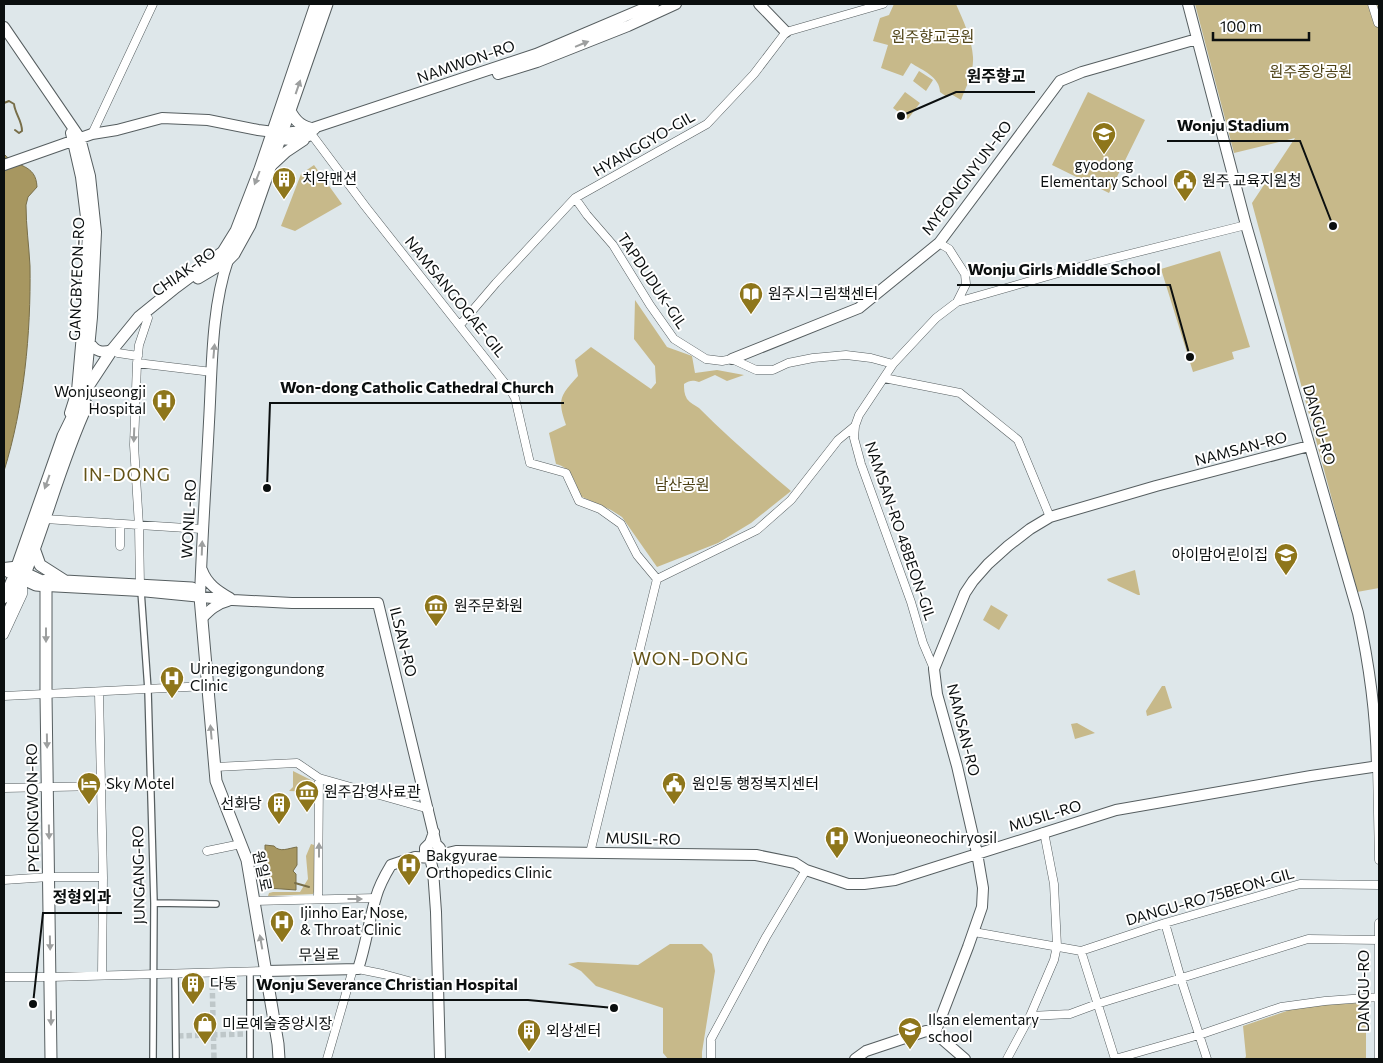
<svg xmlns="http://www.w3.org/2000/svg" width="1383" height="1063" font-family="Commissioner,'Noto Sans KR',sans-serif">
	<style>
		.green { fill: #c7b98a }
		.water { fill: #a79761; stroke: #786e48 }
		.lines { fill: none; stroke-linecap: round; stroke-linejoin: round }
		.stream { stroke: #786e48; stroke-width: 2 }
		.pedestrian-tunnel { stroke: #bec7c9; stroke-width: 5.5; stroke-dasharray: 5.5 3; stroke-linecap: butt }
		.pedestrian-casing { stroke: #565e60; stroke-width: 8 }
		.minor-casing { stroke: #565e60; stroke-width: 9 }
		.tertiary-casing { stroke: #565e60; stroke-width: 12 }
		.secondary-casing { stroke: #565e60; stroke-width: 13 }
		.pedestrian { stroke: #fff; stroke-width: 5.5 }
		.minor { stroke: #fff; stroke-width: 8 }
		.tertiary { stroke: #fff; stroke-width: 10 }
		.secondary { stroke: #fff; stroke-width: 11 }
		.oneway { fill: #9d9f9f }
		.labels { text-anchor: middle; stroke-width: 4; stroke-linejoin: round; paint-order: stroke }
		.park-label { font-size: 15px; fill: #4d4115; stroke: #fff }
		.street-label { font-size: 15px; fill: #0b0f0f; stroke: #fff }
		.poi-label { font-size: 15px; fill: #0b0f0f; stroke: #fff; text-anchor: start }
		.quarter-label { font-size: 18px; letter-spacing: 1px; fill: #635317; stroke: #fff }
		.leader { fill: none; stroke: #0b0f0f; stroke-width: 2 }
		.callout-dot { fill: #0b0f0f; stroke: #fff; stroke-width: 2 }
		.callout-label { font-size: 16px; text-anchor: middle; font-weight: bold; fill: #0b0f0f; stroke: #fff; stroke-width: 4; stroke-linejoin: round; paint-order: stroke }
	</style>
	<rect width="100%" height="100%" fill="#dee7ea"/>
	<path class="green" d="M894,4H956C963,20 972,39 973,57C974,72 966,87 961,100L951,94L947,97L940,92C940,77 922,70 911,63L903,76L881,68L888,45L873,41L880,18L889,15Z
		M1195,4H1379V588L1357,592L1252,203L1295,138L1234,153Z
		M919,71L933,80L926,91L913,81Z
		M905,92L920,103L908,119L893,108Z
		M1088,92L1145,120L1109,193L1052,165Z
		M314,165L342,204L295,231L281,226L301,174Z
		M1220,251L1250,347L1232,352L1234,359L1193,372L1161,269Z
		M635,300L667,347L692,356L695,373L717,370L744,375L727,381L715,375L699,382C693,380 690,380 684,384C684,389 684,394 687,399C690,403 695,405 699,408C728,437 759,464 791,491L751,523L718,543L657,567L622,517L611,510L580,496C576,483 571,467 556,464L549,433L566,425C557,399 560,396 578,376L575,360L591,347L651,389L656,383L655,366L634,339Z
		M1135,570L1140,595H1138L1108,581L1107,579Z
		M991,605L1008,615L999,630L983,620Z
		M1162,686H1165L1172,708L1147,716L1146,711Z
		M1077,723L1095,733L1075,739L1071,724Z
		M293,771L315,782L314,792L289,791L293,787Z
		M311,844L314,845C315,857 319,885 313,894L268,896L269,893L273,892H300L308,879L306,856Z
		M670,944H702L712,954L715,971L702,1052V1059H668L663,1053V1008L596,986L581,971L568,964L578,962L638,965Z
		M1366,1003V1059H1245L1246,1056L1243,1026L1307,1004Z"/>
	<path class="water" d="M4,154C16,168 36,163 37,187L28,197L26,205C26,226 29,246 30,266C31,333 24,407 4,471Z
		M265,845L274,846C280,853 289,848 297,847V865L293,871L296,874V890L268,888L265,886V867L268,864L265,860Z"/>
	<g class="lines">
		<path class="stream" d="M4,103L9,101L14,104C15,114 22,120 22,131L19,133L15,130
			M295,883L309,887"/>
		<path class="pedestrian-tunnel" d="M212,976L214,1059
			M178,1036L247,1034"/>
		<g class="pedestrian-casing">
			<path id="pedestrian" d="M141,591L148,690L154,903L153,1059
				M154,903L216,904
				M250,972V1059
				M175,974L176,1059"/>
		</g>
		<g class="minor-casing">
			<path id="minor" d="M1372,4L1378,23
				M92,134L153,4
				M312,135L365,206L511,391L515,398L530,463L566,473L579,501L600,509L621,524L637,555L657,579
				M575,198L587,215L613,245L650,305L674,339L706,359L722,361L732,359L756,370H773L788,363L813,358L846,355L871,358L893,364
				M939,243L949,249L965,274L966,284L957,302
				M460,325L496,283L575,198L707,124L754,74L786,32L883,4
				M118,353L138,356
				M137,363L212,372
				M884,378L960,393L1018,440L1050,517
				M45,519L202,529
				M120,524V546
				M657,579L757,530L791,500L838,440L855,426
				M140,586L139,526L134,445L137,363L139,345L148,318
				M4,635L23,594V583
				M934,669L923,643L911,602L861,464L854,438L855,426L859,415L893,364L936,318L957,302L1090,264L1246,225
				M99,693L103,877L102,975
				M4,696L207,686
				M1377,766L1379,860
				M215,767L297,763L319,778L429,809
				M4,788L101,786
				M207,851L241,844
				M590,853L657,579
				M4,880L49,877H103
				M318,899L319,778
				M253,901L376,898
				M1165,923L1181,979L1207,1059
				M974,932L1081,951L1165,923L1300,884L1379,885
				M1081,951L1115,1059
				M358,969L383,974L438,989
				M4,977H51L266,971
				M1030,1016L1070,1014L1097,1004L1308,939L1379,940
				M327,1059L353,969
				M711,1059V1039L766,937L806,870
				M1007,1059L1030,1016L1054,960L1057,946L1054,884L1044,832
				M1115,1059L1199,1035L1281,1007L1325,1001L1379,997
				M1379,1059V923"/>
		</g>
		<g class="tertiary-casing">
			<path id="tertiary" d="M759,4L786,32
				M1188,4L1246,225L1358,613C1369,663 1376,714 1377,766
				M4,27L80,138L90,176L96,232L92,317L85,390
				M498,74L537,62L628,26L676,4
				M276,139L293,140L309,136
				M4,165L92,134L117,130L162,118L208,120L258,130L282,133L304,131L536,54L654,4
				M272,165L286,152L304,140
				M90,343C96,352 102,353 112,350
				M732,359L859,308L939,243L1060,81L1082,72L1197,39
				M70,413L77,391L83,323L88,233L81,177L71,133
				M4,568L13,567L41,580L53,581
				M202,570C207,584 218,591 230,598
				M47,586L141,591L233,600L292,603H378L436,844L440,848L439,855
				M200,597C202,538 206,481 209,422C212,371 211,309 228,260
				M4,598L14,575L8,572
				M202,618C210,610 216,604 228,601
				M4,621L23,579
				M428,857L425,853V848L430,843L434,832
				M430,858L433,870L436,912L440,1059
				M266,971L358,969C366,945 369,920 376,897C379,886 385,875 391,865L415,857L434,858L439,855L456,851L756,855L795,863L806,870L848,884H864L895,880L1116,810L1311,776L1379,766
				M935,1033L968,947L982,907L983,888L977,853L957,766L937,694L934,669L965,593L973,581L988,564L1008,546L1030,529L1050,517L1156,486L1309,446
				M935,1033L965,1059
				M855,1059L866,1051L926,1031L935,1033"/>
		</g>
		<g class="secondary-casing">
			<path id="secondary" d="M290,111C296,122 302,127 314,129
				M198,278L228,260L234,254L250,225L327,4
				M35,551L40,565L65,581L192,588L200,597L216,781L247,860L278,1044L279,1059
				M23,579C46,522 61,461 87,405
				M46,580V695L51,1059
				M47,586L36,585L14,575L63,436L85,391L112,350L139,317L176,287L223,252L236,231L260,169L316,4"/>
		</g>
		<use href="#pedestrian" class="pedestrian"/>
		<use href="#minor" class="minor"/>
		<use href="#tertiary" class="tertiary"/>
		<use href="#secondary" class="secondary"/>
	</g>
	<defs><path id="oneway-solid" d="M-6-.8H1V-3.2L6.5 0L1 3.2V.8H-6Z" transform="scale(1.25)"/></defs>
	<g class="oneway">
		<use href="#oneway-solid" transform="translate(582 44) rotate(-22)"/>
		<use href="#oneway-solid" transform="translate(298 87) rotate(-71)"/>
		<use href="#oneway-solid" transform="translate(257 178) rotate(111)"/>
		<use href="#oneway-solid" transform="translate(214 351) rotate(-85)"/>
		<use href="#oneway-solid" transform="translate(134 435) rotate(92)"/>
		<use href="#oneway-solid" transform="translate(47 482) rotate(110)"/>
		<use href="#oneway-solid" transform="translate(202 548) rotate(-88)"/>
		<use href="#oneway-solid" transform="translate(46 635) rotate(90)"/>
		<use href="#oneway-solid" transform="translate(211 732) rotate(-95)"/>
		<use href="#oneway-solid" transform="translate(47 741) rotate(89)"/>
		<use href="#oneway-solid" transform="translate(49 832) rotate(89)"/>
		<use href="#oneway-solid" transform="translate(319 850) rotate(-90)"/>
		<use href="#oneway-solid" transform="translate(355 899)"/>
		<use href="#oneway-solid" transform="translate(261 942) rotate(-100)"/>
		<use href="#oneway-solid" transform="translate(50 943) rotate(89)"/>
		<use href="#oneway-solid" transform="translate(51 1018) rotate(90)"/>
	</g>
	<defs>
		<g id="school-pin" transform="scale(1.25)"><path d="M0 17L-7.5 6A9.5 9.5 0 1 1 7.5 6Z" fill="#8e761b" stroke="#fff"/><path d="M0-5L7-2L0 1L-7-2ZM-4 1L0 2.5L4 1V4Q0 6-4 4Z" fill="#fff"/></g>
		<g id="building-pin" transform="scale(1.25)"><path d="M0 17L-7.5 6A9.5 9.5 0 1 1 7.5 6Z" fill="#8e761b" stroke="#fff"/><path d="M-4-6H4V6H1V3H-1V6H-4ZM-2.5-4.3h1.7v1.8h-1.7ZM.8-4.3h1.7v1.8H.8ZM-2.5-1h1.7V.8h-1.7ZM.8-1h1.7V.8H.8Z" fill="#fff"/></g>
		<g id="civic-pin" transform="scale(1.25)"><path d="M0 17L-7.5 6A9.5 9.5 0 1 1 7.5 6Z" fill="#8e761b" stroke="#fff"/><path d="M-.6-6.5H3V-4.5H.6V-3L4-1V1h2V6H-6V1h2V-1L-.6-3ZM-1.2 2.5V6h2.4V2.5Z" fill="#fff"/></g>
		<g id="library-pin" transform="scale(1.25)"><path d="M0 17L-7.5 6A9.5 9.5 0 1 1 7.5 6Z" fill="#8e761b" stroke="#fff"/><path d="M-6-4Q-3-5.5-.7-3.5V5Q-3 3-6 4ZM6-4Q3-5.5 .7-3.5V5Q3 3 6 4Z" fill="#fff"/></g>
		<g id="hospital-pin" transform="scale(1.25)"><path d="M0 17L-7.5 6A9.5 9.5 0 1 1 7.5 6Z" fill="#8e761b" stroke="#fff"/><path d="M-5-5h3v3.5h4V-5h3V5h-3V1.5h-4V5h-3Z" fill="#fff"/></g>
		<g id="museum-pin" transform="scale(1.25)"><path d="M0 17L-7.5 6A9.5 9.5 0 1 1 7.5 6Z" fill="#8e761b" stroke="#fff"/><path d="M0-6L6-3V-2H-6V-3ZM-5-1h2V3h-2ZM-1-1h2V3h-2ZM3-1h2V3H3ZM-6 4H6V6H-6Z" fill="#fff"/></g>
		<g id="hotel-pin" transform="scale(1.25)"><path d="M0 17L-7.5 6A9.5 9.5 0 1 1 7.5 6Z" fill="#8e761b" stroke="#fff"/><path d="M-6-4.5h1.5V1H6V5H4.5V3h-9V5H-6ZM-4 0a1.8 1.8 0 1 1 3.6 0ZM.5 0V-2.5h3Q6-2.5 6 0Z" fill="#fff"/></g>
		<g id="shop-pin" transform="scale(1.25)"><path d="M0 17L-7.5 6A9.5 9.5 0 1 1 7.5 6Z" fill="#8e761b" stroke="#fff"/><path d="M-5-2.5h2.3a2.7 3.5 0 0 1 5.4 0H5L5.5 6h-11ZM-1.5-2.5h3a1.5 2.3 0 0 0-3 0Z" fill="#fff"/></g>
	</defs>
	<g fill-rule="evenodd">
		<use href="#school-pin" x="1104" y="134"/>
		<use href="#building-pin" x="284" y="179"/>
		<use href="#civic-pin" x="1185" y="181"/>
		<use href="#library-pin" x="751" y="294"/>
		<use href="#hospital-pin" x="164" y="401"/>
		<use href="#school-pin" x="1286" y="555"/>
		<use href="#museum-pin" x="436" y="606"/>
		<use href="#hospital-pin" x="172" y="678"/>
		<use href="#hotel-pin" x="89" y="784"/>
		<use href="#civic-pin" x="674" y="784"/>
		<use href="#museum-pin" x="307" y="792"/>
		<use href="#building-pin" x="279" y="804"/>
		<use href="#hospital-pin" x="837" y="838"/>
		<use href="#hospital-pin" x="409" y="865"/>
		<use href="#hospital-pin" x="282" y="922"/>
		<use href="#building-pin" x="193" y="984"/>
		<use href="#shop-pin" x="205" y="1024"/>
		<use href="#school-pin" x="910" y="1029"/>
		<use href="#building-pin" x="529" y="1031"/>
	</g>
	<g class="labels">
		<g class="park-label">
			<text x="933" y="42">원주향교공원</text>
			<text x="1311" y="77">원주중앙공원</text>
			<text x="682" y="490">남산공원</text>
		</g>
		<g class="street-label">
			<text transform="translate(466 62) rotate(-19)" y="5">NAMWON-RO</text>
			<text transform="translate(644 144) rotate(-30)" y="5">HYANGGYO-GIL</text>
			<text transform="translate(967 178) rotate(-53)" y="5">MYEONGNYUN-RO</text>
			<text transform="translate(184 272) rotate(-35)" y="5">CHIAK-RO</text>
			<text transform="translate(77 279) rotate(-88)" y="5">GANGBYEON-RO</text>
			<text transform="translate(652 281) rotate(56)" y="5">TAPDUDUK-GIL</text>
			<text transform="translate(455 297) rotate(51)" y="5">NAMSANGOGAE-GIL</text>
			<text transform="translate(1319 425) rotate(74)" y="5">DANGU-RO</text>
			<text transform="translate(1241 449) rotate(-15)" y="5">NAMSAN-RO</text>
			<text transform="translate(189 519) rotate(-87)" y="5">WONIL-RO</text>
			<text transform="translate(900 531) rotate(71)" y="5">NAMSAN-RO 48BEON-GIL</text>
			<text transform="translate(403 642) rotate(76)" y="5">ILSAN-RO</text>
			<text transform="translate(963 730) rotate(76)" y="5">NAMSAN-RO</text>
			<text transform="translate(33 808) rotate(-91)" y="5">PYEONGWON-RO</text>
			<text transform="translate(1045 816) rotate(-17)" y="5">MUSIL-RO</text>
			<text transform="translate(643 839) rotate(1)" y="5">MUSIL-RO</text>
			<text transform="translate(262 871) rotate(78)" y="5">원일로</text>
			<text transform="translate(139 875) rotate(-91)" y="5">JUNGANG-RO</text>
			<text transform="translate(1210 897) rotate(-16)" y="5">DANGU-RO 75BEON-GIL</text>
			<text transform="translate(319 955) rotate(-1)" y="5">무실로</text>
			<text transform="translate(1364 991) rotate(-90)" y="5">DANGU-RO</text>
		</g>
		<g class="poi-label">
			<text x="1104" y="170" text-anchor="middle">gyodong<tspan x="1104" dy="17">Elementary School</tspan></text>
			<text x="302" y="184">치악맨션</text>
			<text x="1202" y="186">원주 교육지원청</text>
			<text x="768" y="299">원주시그림책센터</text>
			<text x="146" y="397" text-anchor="end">Wonjuseongji<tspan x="146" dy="17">Hospital</tspan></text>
			<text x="1268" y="560" text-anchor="end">아이맘어린이집</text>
			<text x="454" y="611">원주문화원</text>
			<text x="190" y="674">Urinegigongundong<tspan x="190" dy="17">Clinic</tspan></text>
			<text x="106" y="789">Sky Motel</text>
			<text x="692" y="789">원인동 행정복지센터</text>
			<text x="324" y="797">원주감영사료관</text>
			<text x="262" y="809" text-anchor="end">선화당</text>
			<text x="854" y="843">Wonjueoneochiryosil</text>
			<text x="426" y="861">Bakgyurae<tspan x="426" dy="17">Orthopedics Clinic</tspan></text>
			<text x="300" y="918">Ijinho Ear, Nose,<tspan x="300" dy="17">&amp; Throat Clinic</tspan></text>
			<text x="210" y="989">다동</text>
			<text x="928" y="1025">Ilsan elementary<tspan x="928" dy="17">school</tspan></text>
			<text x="222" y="1029">미로예술중앙시장</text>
			<text x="546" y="1036">외상센터</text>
		</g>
		<g class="quarter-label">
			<text x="127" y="481">IN-DONG</text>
			<text x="691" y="665">WON-DONG</text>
		</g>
	</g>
	<path class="leader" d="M901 116L956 92H1035M1333 226L1300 141H1167M1190 357L1170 285H957M267 488L270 403H564M33 1004L43 913H122M614 1008L528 1000H247"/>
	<g class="callout-dot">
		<circle cx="901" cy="116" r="5"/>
		<circle cx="1333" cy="226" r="5"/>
		<circle cx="1190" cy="357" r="5"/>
		<circle cx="267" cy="488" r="5"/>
		<circle cx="33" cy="1004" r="5"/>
		<circle cx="614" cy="1008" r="5"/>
	</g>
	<g class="callout-label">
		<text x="996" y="82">원주향교</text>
		<text x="1233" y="131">Wonju Stadium</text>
		<text x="1064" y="275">Wonju Girls Middle School</text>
		<text x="417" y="393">Won-dong Catholic Cathedral Church</text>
		<text x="82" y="903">정형외과</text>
		<text x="387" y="990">Wonju Severance Christian Hospital</text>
	</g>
	<rect width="1383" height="1063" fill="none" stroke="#0b0f0f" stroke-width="10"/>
	<path d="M1213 32v8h96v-8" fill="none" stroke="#0b0f0f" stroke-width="2.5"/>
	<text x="1220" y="32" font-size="15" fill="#0b0f0f" stroke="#ffffff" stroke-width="4" paint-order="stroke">100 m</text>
</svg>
